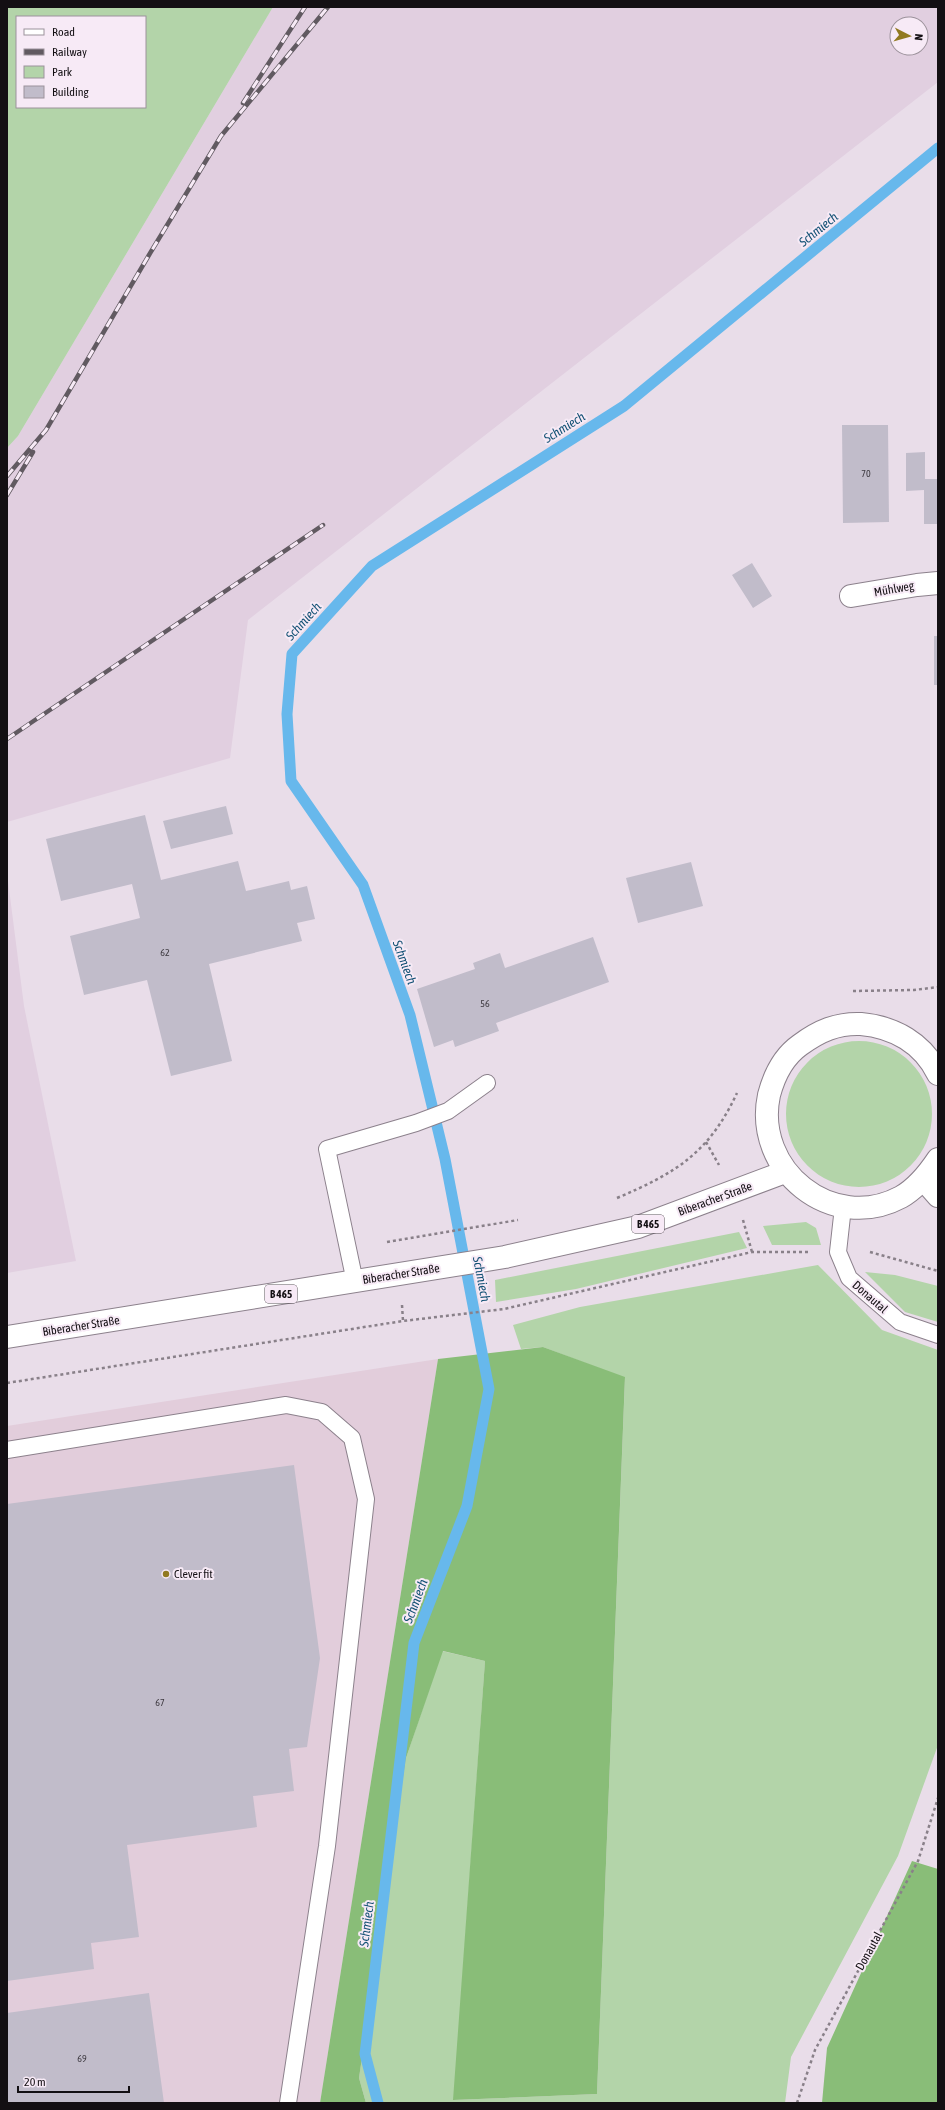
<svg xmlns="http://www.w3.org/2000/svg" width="945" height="2110" viewBox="0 0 945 2110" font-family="'Asap Condensed',sans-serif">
	<rect width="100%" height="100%" fill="#e9dde9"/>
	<!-- commercial -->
	<path fill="#e2cddb" d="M438 1359 320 2103H7V1426Z"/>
	<!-- built -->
	<path fill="#e1cfe0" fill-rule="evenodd" d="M273 7H938V82L248 620 230 758 7 822V448L18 436ZM897 24H921V48H897Z
		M7 873 24 1006 76 1261 7 1273Z"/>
	<!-- green -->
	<path fill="#b3d4a9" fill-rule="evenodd" d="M7 7H273L18 436 7 448ZM17 17H145V107H17Z
		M786 1114a73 73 0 1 1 146 0a73 73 0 1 1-146 0Z
		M806 1222 816 1228 821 1245H772L763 1226Z
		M739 1232 747 1248 576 1289 496 1302 495 1280Z
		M818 1265 882 1330 938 1350V1745L898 1856 791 2057 785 2103H366L359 2078 406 1758 442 1651 485 1661 454 2100 597 2094 625 1378 543 1347 521 1349 513 1325 580 1307Z
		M865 1272 895 1275 938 1286V1322L905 1312Z"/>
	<!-- forest -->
	<path fill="#89bd78" d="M543 1347 625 1377 597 2094 453 2100 485 1661 443 1651 406 1758 359 2078 366 2103H320L438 1359Z
		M912 1861 938 1869V2103H822L827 2048Z"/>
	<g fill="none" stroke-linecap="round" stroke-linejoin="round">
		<!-- stream -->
		<path stroke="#67b8ec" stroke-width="11" d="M378 2103 365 2054 414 1643 467 1506 489 1389 445 1159 410 1015 363 885 291 781 287 714 292 654 372 566 624 406 938 148"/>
	</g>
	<!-- building -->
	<path fill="#c1bcca" d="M842 425H888L889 522 843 523Z
		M925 452V479H938V524H924V490L906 491V453Z
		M752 563 772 596 753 608 732 575Z
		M934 636H938V685H934Z
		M226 806 233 834 171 849 163 821Z
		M145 815 161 880 238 861 246 891 289 881 291 890 307 886 315 919 297 923 302 941 209 964 232 1061 171 1076 147 980 84 995 70 936 140 918 132 884 61 901 46 839Z
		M691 862 703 906 638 923 626 878Z
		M593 937 609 982 496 1023 499 1031 455 1047 453 1040 434 1047 417 989 475 969 473 963 500 953 505 968Z
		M294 1465 320 1658 307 1747 289 1749 294 1791 253 1796 257 1827 127 1845 139 1937 91 1943 94 1969 7 1981V1504Z
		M149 1993 164 2103H7V2013Z"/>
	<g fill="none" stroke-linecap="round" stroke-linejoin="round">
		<!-- service casing -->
		<g stroke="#8c818c" stroke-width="18">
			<path id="service" d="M843 1207 838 1252 849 1278 900 1322 938 1335
				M355 1282 327 1149 416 1123 448 1111 487 1083
				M7 1450 286 1405 322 1412 352 1438 366 1499 327 1846 288 2103"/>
		</g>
		<!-- minor casing -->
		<g stroke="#8c818c" stroke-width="24">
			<path id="minor" d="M851 596 917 585 938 583"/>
		</g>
		<!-- tertiary casing -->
		<g stroke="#8c818c" stroke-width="24">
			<path id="tertiary" d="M924 1180 938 1196"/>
		</g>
		<!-- primary casing -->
		<g stroke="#8c818c" stroke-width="24">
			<path id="primary" d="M938 1074C923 1043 894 1027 861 1024 837 1023 819 1031 800 1045 783 1057 774 1076 769 1095 753 1170 832 1234 901 1197 917 1188 928 1174 938 1159
				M7 1337 505 1257 638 1227 785 1172"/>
		</g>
		<!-- path -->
		<path stroke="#898089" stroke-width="2.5" stroke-dasharray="3 3" stroke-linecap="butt" d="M853 991 914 990 938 987
			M706 1142 719 1165
			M617 1198C676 1173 709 1153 737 1093
			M743 1220 752 1252
			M387 1242 518 1220
			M870 1252 938 1271
			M402 1305 403 1321
			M7 1383 403 1321 504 1309 752 1252H811
			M797 2103 815 2050 918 1861 938 1798"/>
		<!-- service -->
		<use href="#service" stroke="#fff" stroke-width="16"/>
		<!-- minor -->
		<use href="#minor" stroke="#fff" stroke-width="22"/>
		<!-- tertiary -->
		<use href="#tertiary" stroke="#fff" stroke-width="22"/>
		<!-- primary -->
		<use href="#primary" stroke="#fff" stroke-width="22"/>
		<!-- rail casing -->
		<g stroke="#615a61" stroke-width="4.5">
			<path id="rail" d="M243 103 305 7
				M7 476 46 430 149 255 221 136 328 7
				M7 495 33 452
				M7 739 323 525"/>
		</g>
		<!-- rail -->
		<use href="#rail" stroke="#f7eaf6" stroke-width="3" stroke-dasharray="9" stroke-linecap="butt"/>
	</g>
	<!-- markers -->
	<circle fill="#917920" stroke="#f7eaf6" stroke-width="1.5" cx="166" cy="1574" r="4"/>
	<g text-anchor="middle" stroke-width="4" stroke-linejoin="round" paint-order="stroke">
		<!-- number labels -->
		<g font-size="10" fill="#3e3a41">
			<text x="866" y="477">70</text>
			<text x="165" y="956">62</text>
			<text x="485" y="1007">56</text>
			<text x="160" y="1706">67</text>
			<text x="82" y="2062">69</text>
		</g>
		<!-- shield labels -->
		<g fill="#f7eaf6" stroke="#575157" stroke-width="1">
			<rect x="632" y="1215" width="32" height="18" rx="3"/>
			<rect x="265" y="1285" width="32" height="18" rx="3"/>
		</g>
		<g font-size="11" font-weight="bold" fill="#130f13">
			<text x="648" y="1228">B 465</text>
			<text x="281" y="1298">B 465</text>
		</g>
		<!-- street labels -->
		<g font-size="12" fill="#130f13" stroke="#f7eaf6">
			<text transform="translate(894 589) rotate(-10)" y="4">Mühlweg</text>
			<text transform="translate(715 1199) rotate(-20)" y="4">Biberacher Straße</text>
			<text transform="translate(401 1274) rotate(-9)" y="4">Biberacher Straße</text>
			<text transform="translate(870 1297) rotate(41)" y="4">Donautal</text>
			<text transform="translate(81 1326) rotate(-9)" y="4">Biberacher Straße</text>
			<text transform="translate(869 1951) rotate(-61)" y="4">Donautal</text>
		</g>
		<!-- poi labels -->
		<g font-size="12" fill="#130f13" stroke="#f7eaf6" text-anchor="start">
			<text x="174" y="1578">Clever fit</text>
		</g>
		<!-- water labels -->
		<g font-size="13" font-style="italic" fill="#145275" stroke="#f7eaf6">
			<text transform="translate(818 229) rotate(-39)" y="5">Schmiech</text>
			<text transform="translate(564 427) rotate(-32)" y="5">Schmiech</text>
			<text transform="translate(303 621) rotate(-48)" y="5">Schmiech</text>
			<text transform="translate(405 962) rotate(70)" y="5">Schmiech</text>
			<text transform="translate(482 1279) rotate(79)" y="5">Schmiech</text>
			<text transform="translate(415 1601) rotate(-69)" y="5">Schmiech</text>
			<text transform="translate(366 1924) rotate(-83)" y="5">Schmiech</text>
		</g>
	</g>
	<!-- border -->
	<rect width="945" height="2110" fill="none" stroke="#130f13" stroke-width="16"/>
	<!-- legend -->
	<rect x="16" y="16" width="130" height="92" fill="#f7eaf6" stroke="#9c929b"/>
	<rect x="24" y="29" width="20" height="6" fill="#ffffff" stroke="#9c929b"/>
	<text x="52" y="36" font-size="12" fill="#130f13">Road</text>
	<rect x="24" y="49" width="20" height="6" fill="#615a61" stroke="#9c929b"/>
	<text x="52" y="56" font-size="12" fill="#130f13">Railway</text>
	<rect x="24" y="66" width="20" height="12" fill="#b3d4a9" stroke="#9c929b"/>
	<text x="52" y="76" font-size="12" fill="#130f13">Park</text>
	<rect x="24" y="86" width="20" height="12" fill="#c1bcca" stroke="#9c929b"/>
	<text x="52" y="96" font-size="12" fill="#130f13">Building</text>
	<!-- north arrow -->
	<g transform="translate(909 36) rotate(96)"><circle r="19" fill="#f7eaf6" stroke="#9c929b"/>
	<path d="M0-3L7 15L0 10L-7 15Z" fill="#917920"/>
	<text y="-6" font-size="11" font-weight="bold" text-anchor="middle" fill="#130f13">N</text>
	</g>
	<!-- scale -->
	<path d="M18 2086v6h111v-6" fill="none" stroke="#130f13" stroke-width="2"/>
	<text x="24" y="2086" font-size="12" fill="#130f13" stroke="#f7eaf6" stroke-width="3" paint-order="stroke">20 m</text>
</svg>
